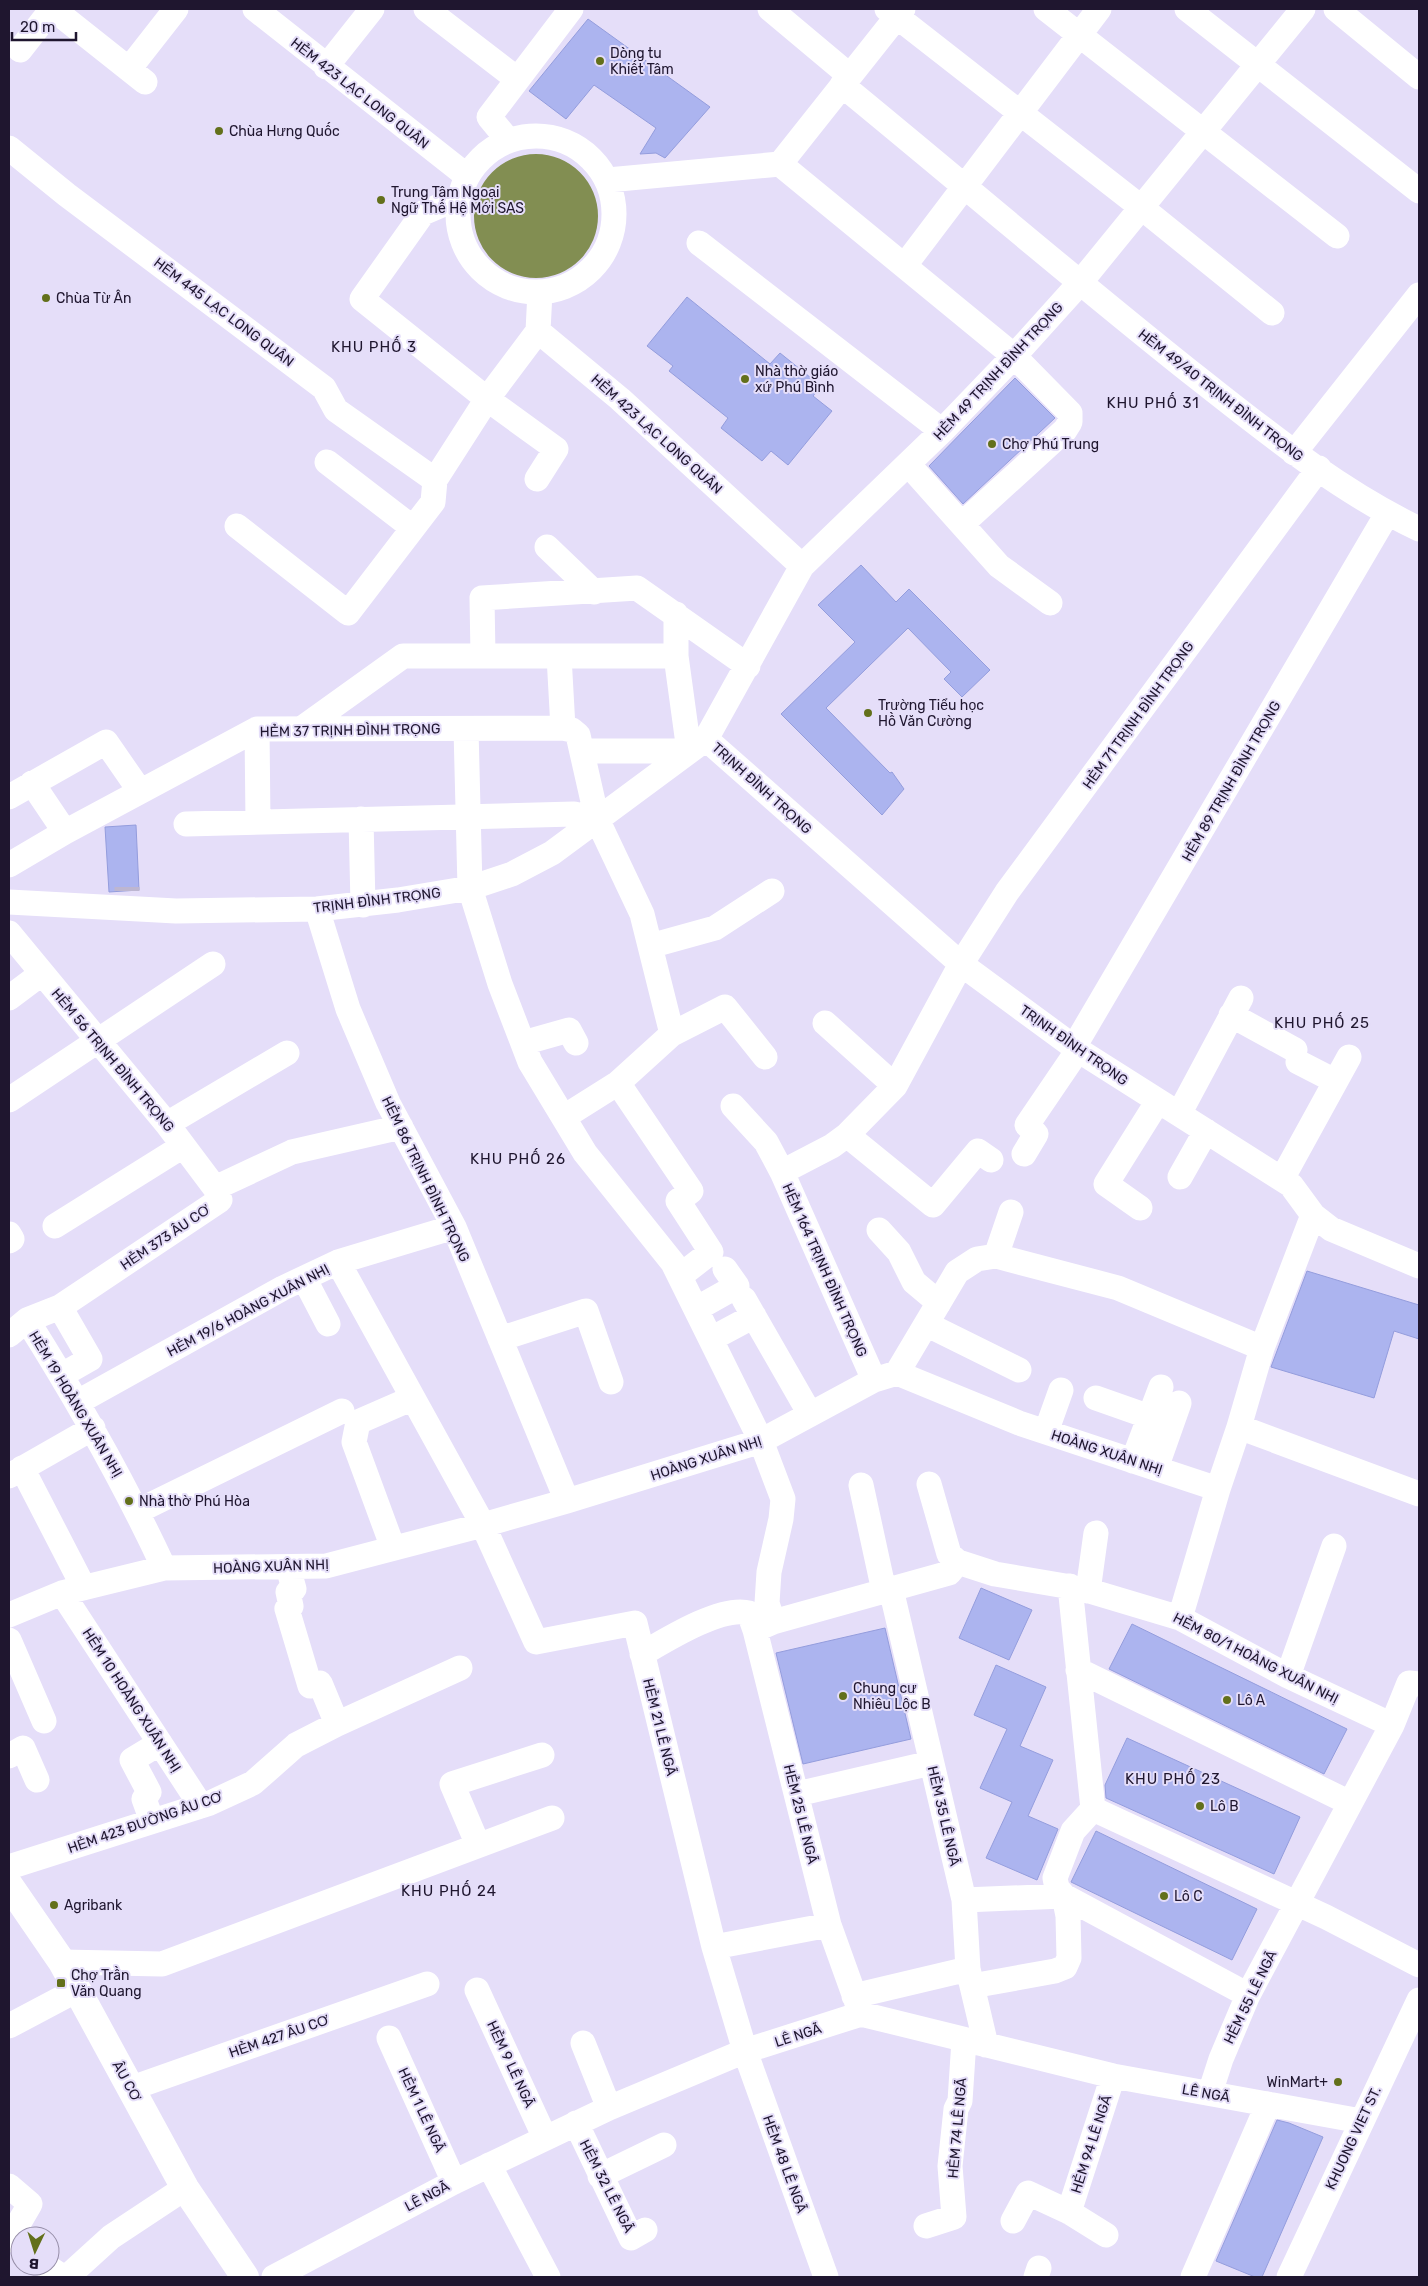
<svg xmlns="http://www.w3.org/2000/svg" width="1428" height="2286" viewBox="0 0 1428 2286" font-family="Rubik,sans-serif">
	<rect width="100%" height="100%" fill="#e5def9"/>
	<!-- water -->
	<path fill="#828e52" d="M474 216a62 62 0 1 1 124 0a62 62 0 1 1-124 0Z"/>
	<!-- building -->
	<path fill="#acb4ef" stroke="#949ddd" d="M588 19 710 107 665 158 656 153 640 154 656 128 594 85 566 119 529 91Z
		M687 297 770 364 780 353 821 386 813 396 832 411 788 465 771 451 762 461 721 428 728 418 669 371 673 366 647 346Z
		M1015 378 1055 418 963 504 929 466Z
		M861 565 896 602 909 589 990 670 962 697 944 679 951 672 908 628 826 708 890 773 892 772 904 789 882 815 781 714 855 642 818 605Z
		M136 825 139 890 109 892 105 827Z
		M1307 1271 1419 1305V1339L1394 1331 1374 1398 1271 1367Z
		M981 1588 1032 1610 1009 1660 959 1638Z
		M1132 1624 1347 1729 1324 1774 1109 1669Z
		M885 1628 911 1739 803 1764 776 1653Z
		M996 1665 1046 1687 1020 1746 1053 1760 1028 1816 1058 1829 1037 1880 986 1858 1012 1802 980 1788 1007 1729 974 1715Z
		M1127 1738 1300 1817 1274 1874 1106 1798 1105 1785Z
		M1096 1831 1257 1909 1232 1960 1071 1882Z
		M1277 2120 1289 2123 1323 2137 1262 2277H1255L1216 2261Z"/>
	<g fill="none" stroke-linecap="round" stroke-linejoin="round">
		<!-- minor-tunnel -->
		<path stroke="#bdb6d1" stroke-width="25" stroke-dasharray="25 12" stroke-linecap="butt" d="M127 887V891"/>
		<!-- minor -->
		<path stroke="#fff" stroke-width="25" d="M53 9 145 82
			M255 9 467 176
			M426 9 517 79
			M770 9 850 76
			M887 9 1142 208 1272 313
			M1046 9 1337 236
			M1187 9 1419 191
			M1336 9 1419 77
			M20 50 52 9
			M326 67 372 9
			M129 69 176 9
			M842 85C958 180 1072 278 1189 371 1262 428 1335 489 1419 529
			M458 214a78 78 0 1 1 156 0a78 78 0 1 1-156 0Z
			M508 140 489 117 571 9
			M9 148 67 195 324 388 336 410 435 480
			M780 164 1014 356 1070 413V422L1065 430 962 524
			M780 164 903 9
			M608 180 780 164
			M458 198 423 213 362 299 487 399 556 449 537 479
			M699 243 942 431
			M905 265 1099 9
			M540 292 538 331 620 399 802 566
			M1294 453 1419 295
			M327 462 413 528
			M908 464 999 566 1050 603
			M237 526 348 613 433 502 435 480 487 399 538 331
			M547 547 594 592
			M676 614V656L689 751
			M483 656 482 598 637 588 748 666
			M559 656 563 728
			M304 727 403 656H676
			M257 729 258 822
			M466 729 470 888 500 984 530 1062 585 1153 673 1263 761 1441 783 1499 781 1519 769 1572 767 1603 773 1622
			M706 739 802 566 942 431 1014 356 1079 284 1303 9
			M582 751H689
			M32 783 65 832
			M9 797 106 742 140 791
			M361 819 363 905
			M186 824 574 814 597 819
			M9 865 65 832 257 729 563 728 572 730 578 735 597 819 642 914 672 1034
			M9 902 176 911 317 909 398 900 470 888 512 874 552 853 706 739 961 964 1078 1050 1291 1185 1313 1215 1331 1229 1419 1266
			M317 909 348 1009 388 1103 454 1227 567 1501
			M9 933 167 1124 215 1188
			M650 946 715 928 772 891
			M9 998 41 974
			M1231 1015 1295 1050
			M825 1023 895 1086
			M523 1043 569 1030 576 1043
			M1074 1047 1387 514
			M1298 1062 1335 1081
			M618 1083 691 1191 678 1201 711 1252 680 1276
			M9 1100 213 964
			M733 1106 766 1142 782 1172
			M1179 1114 1241 998
			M564 1117 618 1083 672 1034 725 1007 765 1057
			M167 1124 287 1053
			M847 1135 933 1205 978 1151 991 1160
			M1024 1154 1036 1134 1027 1125 1078 1050
			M1180 1177 1206 1131
			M1282 1179 1349 1057
			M1140 1208 1106 1184 1158 1101
			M55 1226 183 1146
			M879 1230 899 1252 914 1282 939 1303
			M9 1234 12 1239 9 1241
			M996 1256 1011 1212
			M338 1262 483 1525 536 1642 635 1623 714 1947 745 2051 826 2277
			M304 1278 328 1324
			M744 1299 810 1414
			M60 1307 90 1359 62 1375
			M696 1309 737 1286 725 1269
			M27 1320C78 1401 124 1482 164 1568
			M926 1324 1019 1370
			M9 1335 27 1320 60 1307 220 1200 215 1188 292 1152 401 1127
			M500 1339 586 1311 611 1382
			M711 1339 754 1316
			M897 1373 957 1272 977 1259 996 1256 1118 1288 1262 1348
			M874 1380 782 1172 832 1146 847 1135 895 1086 961 964 1007 892 1319 468
			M1096 1398 1150 1417
			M78 1402 283 1288 338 1262 454 1227
			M1239 1427 1262 1348 1313 1215
			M1046 1432 1061 1390
			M1133 1461 1161 1387
			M22 1468 84 1588
			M1156 1468 1179 1403
			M9 1476 93 1428
			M929 1484 949 1554 958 1562 995 1574 1083 1589 1180 1618 1288 1676 1392 1725
			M861 1485 884 1591
			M138 1511 342 1411
			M393 1548 354 1442 358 1422 413 1398
			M288 1567 294 1589 288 1592 291 1606 287 1609 310 1686 320 1683 337 1724
			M1070 1586 1093 1809 1326 1917 1419 1965
			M891 1589 964 1900 968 1969 986 2045
			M1088 1591 1096 1533
			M62 1593 201 1806
			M9 1615 62 1593 164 1568 326 1566 483 1525 567 1501 761 1441 874 1380 897 1373 1019 1423 1218 1489 1239 1427 1419 1494
			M1180 1618 1218 1489
			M9 1640 44 1721
			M642 1654C666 1640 722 1605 749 1613L755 1630
			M1078 1670 1350 1803
			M1288 1676 1334 1546
			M9 1756 23 1748 37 1780
			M797 1794 931 1763
			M152 1821 144 1799 149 1792 132 1760 160 1743
			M478 1845 452 1784 542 1755
			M9 1867 210 1803 253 1783 296 1745 337 1724 460 1668
			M964 1900 1064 1896 1248 1995
			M714 1947 829 1925
			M62 1962 162 1964 552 1818
			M972 1986 1055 1971 1065 1967 1069 1958 1068 1916 1064 1896 1057 1888 1055 1878 1073 1831 1093 1809
			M477 1990 545 2138
			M854 1996 968 1969
			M861 2014 829 1925 755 1630 773 1622 949 1573 958 1562
			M9 2026 77 1990
			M389 2038 454 2182
			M583 2043 609 2108
			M132 2088 427 1984
			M1210 2093 1221 2059 1248 1995 1392 1725 1409 1683 1419 1684
			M576 2123 631 2238 645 2230
			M489 2165 548 2277
			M600 2176 664 2145
			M9 2186 30 2204 9 2240
			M1069 2212 1113 2076
			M1013 2221 1028 2193 1069 2212 1106 2235
			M926 2226 954 2217 950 2166 956 2109 960 2101 964 2040
			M46 2266 63 2277
			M67 2277 111 2237 185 2188
			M274 2277 454 2182 609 2108 745 2051 861 2014 1113 2076 1361 2121
			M1036 2277 1039 2268
			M1193 2277 1268 2104
			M1289 2277 1419 2000"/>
		<!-- major -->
		<path stroke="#fff" stroke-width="28" d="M9 1885 62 1962 185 2188 245 2277"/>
	</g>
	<!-- markers -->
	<g fill="#63701b" stroke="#e5def9" stroke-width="2">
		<circle cx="600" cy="61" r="5"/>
		<circle cx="219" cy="131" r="5"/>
		<circle cx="381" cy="200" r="5"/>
		<circle cx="46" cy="298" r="5"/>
		<circle cx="745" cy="379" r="5"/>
		<circle cx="992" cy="444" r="5"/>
		<circle cx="868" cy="713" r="5"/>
		<circle cx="129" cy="1501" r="5"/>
		<circle cx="843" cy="1696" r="5"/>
		<circle cx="1227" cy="1700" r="5"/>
		<circle cx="1200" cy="1806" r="5"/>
		<circle cx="1164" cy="1896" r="5"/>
		<circle cx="54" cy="1905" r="5"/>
		<rect x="56" y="1978" width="10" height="10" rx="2.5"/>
		<circle cx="1338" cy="2082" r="5"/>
	</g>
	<g text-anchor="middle" stroke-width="4" stroke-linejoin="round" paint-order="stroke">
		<!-- poi labels -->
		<g font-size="14" fill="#1f162f" stroke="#e5def9" text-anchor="start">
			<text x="610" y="58">Dòng tu<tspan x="610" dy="16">Khiết Tâm</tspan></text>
			<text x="229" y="136">Chùa Hưng Quốc</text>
			<text x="391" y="197">Trung Tâm Ngoại<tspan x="391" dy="16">Ngữ Thế Hệ Mới SAS</tspan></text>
			<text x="56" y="303">Chùa Từ Ân</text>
			<text x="755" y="376">Nhà thờ giáo<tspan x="755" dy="16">xứ Phú Bình</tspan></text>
			<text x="1002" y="449">Chợ Phú Trung</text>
			<text x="878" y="710">Trường Tiểu học<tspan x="878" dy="16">Hồ Văn Cường</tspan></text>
			<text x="139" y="1506">Nhà thờ Phú Hòa</text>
			<text x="853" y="1693">Chung cư<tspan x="853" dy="16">Nhiêu Lộc B</tspan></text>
			<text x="1237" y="1705">Lô A</text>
			<text x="1210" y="1811">Lô B</text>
			<text x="1174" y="1901">Lô C</text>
			<text x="64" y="1910">Agribank</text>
			<text x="71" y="1980">Chợ Trần<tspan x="71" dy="16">Văn Quang</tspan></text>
			<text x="1328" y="2087" text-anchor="end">WinMart+</text>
		</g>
		<!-- street labels -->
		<g font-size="14" fill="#1f162f" stroke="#e5def9">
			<text transform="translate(360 93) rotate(38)" y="5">HẺM 423 LẠC LONG QUÂN</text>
			<text transform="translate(224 312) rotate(37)" y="5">HẺM 445 LẠC LONG QUÂN</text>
			<text transform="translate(998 371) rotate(-47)" y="5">HẺM 49 TRỊNH ĐÌNH TRỌNG</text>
			<text transform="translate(1221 395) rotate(38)" y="5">HẺM 49/40 TRỊNH ĐÌNH TRỌNG</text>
			<text transform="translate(657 434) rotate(42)" y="5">HẺM 423 LẠC LONG QUÂN</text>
			<text transform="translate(1138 715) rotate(-54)" y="5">HẺM 71 TRỊNH ĐÌNH TRỌNG</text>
			<text transform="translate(350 730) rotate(-1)" y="5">HẺM 37 TRỊNH ĐÌNH TRỌNG</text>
			<text transform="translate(1231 781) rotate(-60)" y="5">HẺM 89 TRỊNH ĐÌNH TRỌNG</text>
			<text transform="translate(762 788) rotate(42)" y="5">TRỊNH ĐÌNH TRỌNG</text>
			<text transform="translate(377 900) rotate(-7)" y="5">TRỊNH ĐÌNH TRỌNG</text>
			<text transform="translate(1074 1045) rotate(35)" y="5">TRỊNH ĐÌNH TRỌNG</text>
			<text transform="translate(113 1060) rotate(50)" y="5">HẺM 56 TRỊNH ĐÌNH TRỌNG</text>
			<text transform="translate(426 1179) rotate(64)" y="5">HẺM 86 TRỊNH ĐÌNH TRỌNG</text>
			<text transform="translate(165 1237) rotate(-34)" y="5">HẺM 373 ÂU CƠ</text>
			<text transform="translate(825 1270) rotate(66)" y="5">HẺM 164 TRỊNH ĐÌNH TRỌNG</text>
			<text transform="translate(248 1310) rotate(-28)" y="5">HẺM 19/6 HOÀNG XUÂN NHỊ</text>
			<text transform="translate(76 1404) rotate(59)" y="5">HẺM 19 HOÀNG XUÂN NHỊ</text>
			<text transform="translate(1107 1452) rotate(18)" y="5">HOÀNG XUÂN NHỊ</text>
			<text transform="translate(706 1458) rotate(-18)" y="5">HOÀNG XUÂN NHỊ</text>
			<text transform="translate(271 1566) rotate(-2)" y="5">HOÀNG XUÂN NHỊ</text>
			<text transform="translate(1256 1658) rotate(27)" y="5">HẺM 80/1 HOÀNG XUÂN NHỊ</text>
			<text transform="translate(132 1700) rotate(57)" y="5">HẺM 10 HOÀNG XUÂN NHỊ</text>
			<text transform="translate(660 1727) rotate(76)" y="5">HẺM 21 LÊ NGÃ</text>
			<text transform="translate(801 1814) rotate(76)" y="5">HẺM 25 LÊ NGÃ</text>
			<text transform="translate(944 1816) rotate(77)" y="5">HẺM 35 LÊ NGÃ</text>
			<text transform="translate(145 1822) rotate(-19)" y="5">HẺM 423 ĐƯỜNG ÂU CƠ</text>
			<text transform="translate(1250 1997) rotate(-64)" y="5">HẺM 55 LÊ NGÃ</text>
			<text transform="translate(798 2035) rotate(-18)" y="5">LÊ NGÃ</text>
			<text transform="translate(279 2036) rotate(-19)" y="5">HẺM 427 ÂU CƠ</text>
			<text transform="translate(511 2064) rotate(65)" y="5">HẺM 9 LÊ NGÃ</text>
			<text transform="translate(127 2081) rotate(61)" y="5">ÂU CƠ</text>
			<text transform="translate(1206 2093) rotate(10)" y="5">LÊ NGÃ</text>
			<text transform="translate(422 2110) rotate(65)" y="5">HẺM 1 LÊ NGÃ</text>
			<text transform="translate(957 2128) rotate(-85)" y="5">HẺM 74 LÊ NGÃ</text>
			<text transform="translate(1353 2138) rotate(-65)" y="5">KHUONG VIET ST.</text>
			<text transform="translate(1091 2144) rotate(-72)" y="5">HẺM 94 LÊ NGÃ</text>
			<text transform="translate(785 2164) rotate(70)" y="5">HẺM 48 LÊ NGÃ</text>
			<text transform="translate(607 2186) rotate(63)" y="5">HẺM 32 LÊ NGÃ</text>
			<text transform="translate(427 2196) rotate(-28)" y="5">LÊ NGÃ</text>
		</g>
		<!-- neighbourhood labels -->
		<g font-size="15" letter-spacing="1" fill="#1f162f" stroke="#e5def9">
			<text x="374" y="352">KHU PHỐ 3</text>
			<text x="1153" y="408">KHU PHỐ 31</text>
			<text x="1322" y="1028">KHU PHỐ 25</text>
			<text x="518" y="1164">KHU PHỐ 26</text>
			<text x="1173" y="1784">KHU PHỐ 23</text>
			<text x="449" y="1896">KHU PHỐ 24</text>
		</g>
	</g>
	<!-- border -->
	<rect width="1428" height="2286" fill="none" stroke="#1f162f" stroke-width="20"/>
	<!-- north arrow -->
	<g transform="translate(35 2251) rotate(184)"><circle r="24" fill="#e5def9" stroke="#968ea8"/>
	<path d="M0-4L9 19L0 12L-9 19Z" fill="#63701b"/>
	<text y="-8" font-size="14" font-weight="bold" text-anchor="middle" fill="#1f162f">B</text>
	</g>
	<!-- scale -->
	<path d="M12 32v8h64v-8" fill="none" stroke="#1f162f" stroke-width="2.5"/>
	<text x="20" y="32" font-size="15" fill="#1f162f" stroke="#e5def9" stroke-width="4" paint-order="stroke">20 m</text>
</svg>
